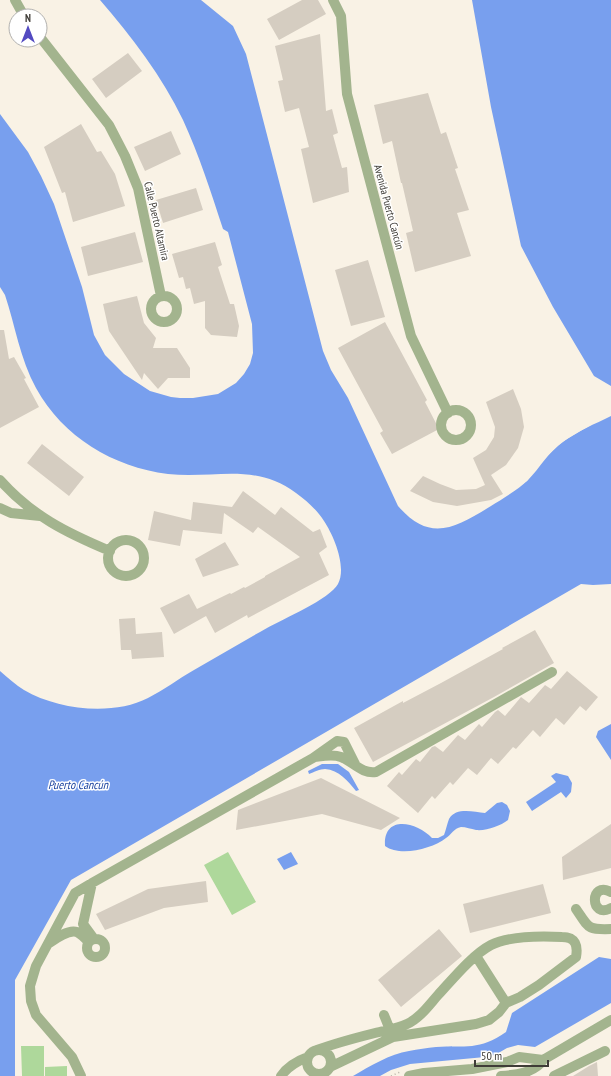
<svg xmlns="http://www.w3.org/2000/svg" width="611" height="1076" viewBox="0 0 611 1076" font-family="'PT Sans Narrow',sans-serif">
	<rect width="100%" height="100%" fill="#f9f2e5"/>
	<!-- green -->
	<path fill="#aed89b" d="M228 852 256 902 232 915 204 865Z
		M21 1046H44V1076H22Z
		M67 1066V1076H45V1067Z"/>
	<!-- water -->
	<path fill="#789fee" d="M100 0H201L233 26 246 54 323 351 331 370 348 398 398 506C430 543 455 528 491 506 502 499 519 489 528 480 540 468 548 452 563 442 577 431 595 424 611 416V584L593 585 581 584 71 880 15 980V1076H0V671C8 678 16 685 24 690 58 710 113 716 148 698 164 690 178 679 194 670 218 656 242 642 267 628 283 619 330 599 338 584 347 567 334 536 324 521 317 510 307 501 296 493 254 462 215 479 168 474 113 467 63 437 36 388 20 359 15 325 5 295L0 287V114L28 152 41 176 54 204 82 287 94 335 105 355 124 374 150 391 171 397 180 398H193L218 394 236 383 244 374 250 364 253 353 252 324 228 232 223 229C211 192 199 155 183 120 162 76 132 37 100 0Z
		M472 0H611V386L594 376 553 307 521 246 491 107Z
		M611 724V760L596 737 598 731Z
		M322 764H338L349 772 359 790 356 791C348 781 339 770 325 769 320 769 314 772 309 774L308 771Z
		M556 773 568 776 572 783 571 792 566 798 561 792 532 811 526 802 556 782 551 776Z
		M502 802 507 805 510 811 508 820C500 826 487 831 476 830 471 829 466 827 461 827 454 828 451 835 446 838 432 849 400 857 385 846 383 814 417 822 432 838H438L444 835C446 830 447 824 449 819 456 807 473 812 485 813L497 803Z
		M291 852 298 864 284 870 277 859Z
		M599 957 611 959V1003L535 1047 518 1045 507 1048 495 1055 485 1057 410 1064 391 1070 380 1076H353C370 1066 390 1054 409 1051 418 1049 427 1048 436 1047 466 1045 479 1051 506 1032L512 1013Z"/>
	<!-- pier -->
	<path fill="#f9f2e5" d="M599 420 562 442 542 461 527 481 518 487 520 484 526 479 541 460 561 441 582 428Z"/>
	<!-- building -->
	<path fill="#d5cdc1" d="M302 0H318L326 14 279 40 267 19Z
		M320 34 326 111 332 109 338 133 333 135 342 168 347 167 349 192 313 203 301 149 309 147 299 108 285 112 278 81 283 80 275 46Z
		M128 53 142 71 106 98 92 79Z
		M428 93 441 134 446 132 458 168 455 169 469 210 457 213 471 256 415 272 406 233 413 231 402 183H401L392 141 383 144 374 105Z
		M81 124 97 152 101 151 115 174 125 206 73 222 65 192 62 193 44 147Z
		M171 131 181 154 145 171 134 147Z
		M196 188 203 210 163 223 156 200Z
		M135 232 143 262 88 276 81 247Z
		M215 242 222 265 218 267 230 304H234L239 326 237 337 211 335 205 328V301L194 304 190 288 186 289 183 277 179 278 172 254Z
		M368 260 385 317 351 326 335 270Z
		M137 296 144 323 156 338 153 348H177L190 368V378H168L158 389 144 373 142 380 109 331 103 304Z
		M385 322 427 400 425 402 439 429 392 454 380 433 383 431 338 348Z
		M0 330H4L9 359 14 357 26 378 24 379 39 407 0 428Z
		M513 389 521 409 524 427 518 448 506 465 491 475 503 494 491 500 457 506 433 502 410 491 423 476 440 484 456 490 476 489 485 485 473 458 486 450 494 437 495 427 486 402Z
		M42 444 84 477 69 496 27 463Z
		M243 491 275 515 281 507 313 532 320 529 327 547 319 553 329 575 248 618 247 615 215 633 206 616 174 634 160 608 189 594 197 609 230 593 231 594 244 587 245 588 265 577V576L300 557 258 527 253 533 224 513 222 534 183 530 180 546 148 540 154 511 191 520 193 502 232 507Z
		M225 542 239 565 203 577 195 559Z
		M135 618 136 634 162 632 164 657 132 659 131 650H121L119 619Z
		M535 630 554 663 494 697 373 762 354 728 403 701V703L441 683 503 649 502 648Z
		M567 671 598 697 586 711 580 706 564 725 556 718 540 737 533 730 516 749 513 747 498 764 491 758 477 775 468 768 453 785 450 782 435 799 432 796 418 813 387 786 399 772 402 775 416 759 420 762 432 747 435 746 443 752 458 735 465 740 479 724 482 727 495 712 498 710 505 716 521 697 529 703 545 685 551 689Z
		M321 778 400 818 381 830 322 814 236 830 238 810Z
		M611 824V868L563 880 562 857Z
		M206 881 208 902 164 908 105 930 96 914 148 889Z
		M543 884 551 913 470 933 463 904Z
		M439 929 462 956 401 1007 378 980Z
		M597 1062 598 1076H573L589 1066Z"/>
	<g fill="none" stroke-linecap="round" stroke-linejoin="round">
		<!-- path -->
		<path stroke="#b6b0a6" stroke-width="1.5" stroke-dasharray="1 3" stroke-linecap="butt" d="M391 1076 400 1072"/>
		<!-- minor -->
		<path stroke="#a3b48e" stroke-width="10" d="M15 0 24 16
			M333 0 341 16 347 94 411 336 448 413
			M40 37 109 125 125 156 138 188 161 296
			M151 309a13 13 0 1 1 26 0a13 13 0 1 1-26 0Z
			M441 425a15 15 0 1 1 30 0a15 15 0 1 1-30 0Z
			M0 480C32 516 67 533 110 551
			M0 508 11 513 40 516
			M108 558a18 18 0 1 1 36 0a18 18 0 1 1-36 0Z
			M315 757C323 756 333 754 341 757 354 762 361 774 376 772L552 672
			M92 883 83 924 94 939
			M611 892C589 880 590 920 611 908
			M576 909C589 928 587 930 611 929
			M87 948a9 9 0 1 1 18 0a9 9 0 1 1-18 0Z
			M48 944C55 939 68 929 77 932 82 934 85 939 89 942
			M476 956 506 1003
			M384 1015 392 1035
			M307 1062a12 12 0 1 1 24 0a12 12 0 1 1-24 0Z
			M317 1050C336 1043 355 1038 375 1033 386 1030 397 1029 407 1024 420 1018 429 1005 438 995 452 980 472 955 491 945 509 936 542 936 562 937 576 937 578 946 576 957L539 985 520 997 506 1003 499 1012 489 1020 476 1024 393 1037 330 1067
			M81 1076 72 1057 36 1015 31 1001 30 986 36 966 75 893 92 883 313 758 337 741 344 742 355 764
			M281 1076C288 1066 297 1061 308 1057
			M409 1076 424 1073 472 1069 507 1062 519 1057 543 1060
			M501 1076C515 1075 535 1073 543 1060L611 1020
			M554 1076 605 1051"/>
	</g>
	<g text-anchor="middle" stroke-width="3" stroke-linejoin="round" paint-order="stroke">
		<!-- street labels -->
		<g font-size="11" fill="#3f3c37" stroke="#fff">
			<text transform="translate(389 207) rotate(75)" y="4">Avenida Puerto Cancún</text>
			<text transform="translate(157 221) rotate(77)" y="4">Calle Puerto Altamira</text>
		</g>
		<!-- water labels -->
		<g font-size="12" font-style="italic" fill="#2047a1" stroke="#fff">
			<text x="78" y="789">Puerto Cancún</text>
		</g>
	</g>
	<!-- north arrow -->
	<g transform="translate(28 28)"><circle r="19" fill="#ffffff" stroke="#b2b1af"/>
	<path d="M0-3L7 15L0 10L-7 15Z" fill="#534ac1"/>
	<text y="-6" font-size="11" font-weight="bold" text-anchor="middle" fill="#3f3c37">N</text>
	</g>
	<!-- scale -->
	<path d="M475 1060v6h73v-6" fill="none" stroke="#3f3c37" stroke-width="2"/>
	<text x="481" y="1060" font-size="12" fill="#3f3c37" stroke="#ffffff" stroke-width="3" paint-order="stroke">50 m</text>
</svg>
